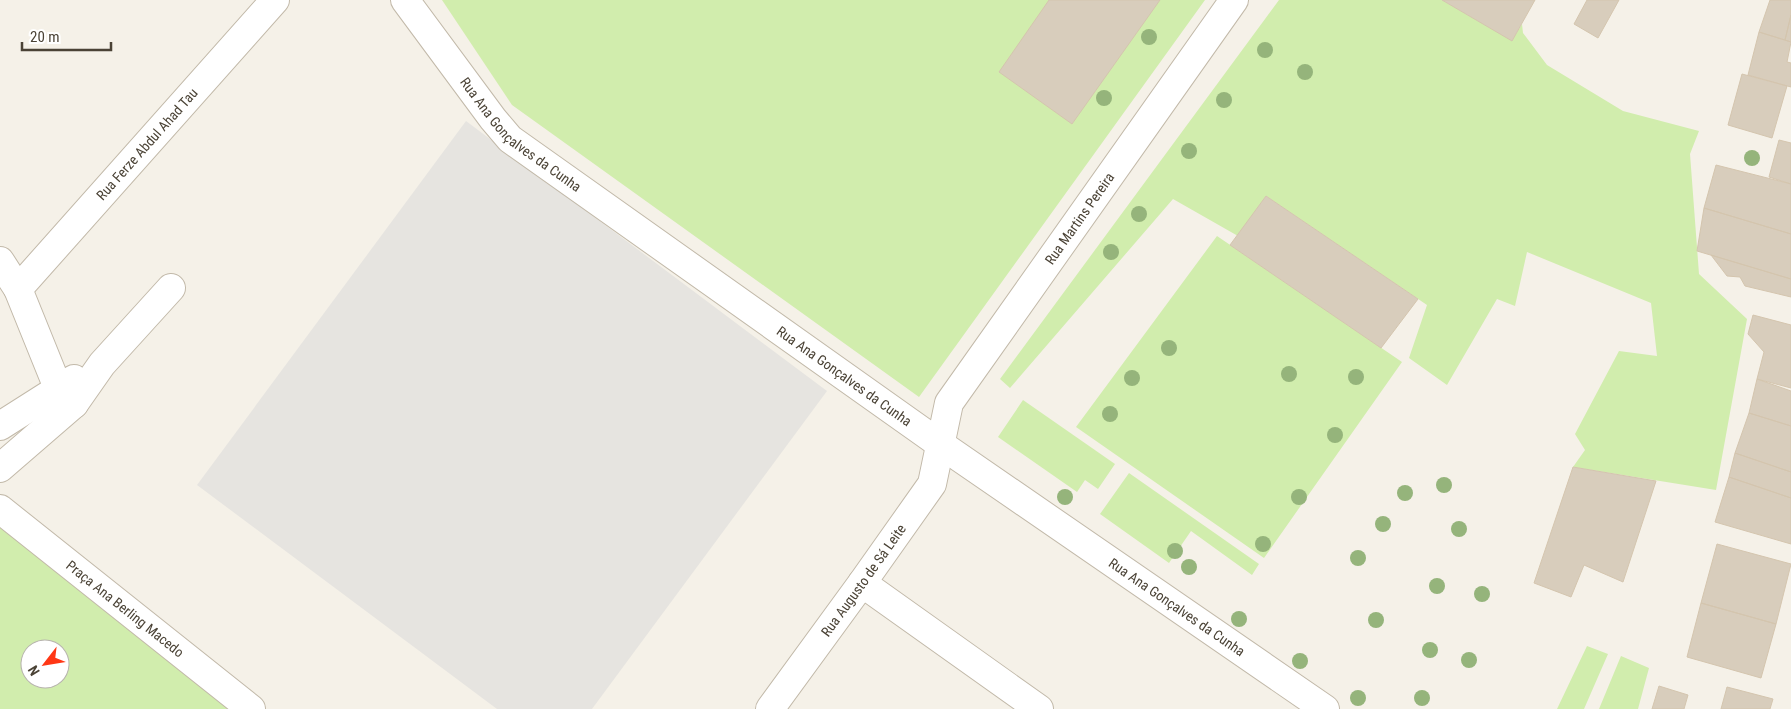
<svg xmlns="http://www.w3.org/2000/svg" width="1791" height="709" viewBox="0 0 1791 709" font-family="'Roboto Condensed',sans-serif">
	<rect width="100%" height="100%" fill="#f5f1e8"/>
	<!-- green -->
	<path fill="#d1edad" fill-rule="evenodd" d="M442 0H1205L919 397 512 105Z
		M1279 0H1442L1512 40 1522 24 1523 33 1547 65 1623 111 1699 131 1690 154 1699 274 1747 319 1716 490 1573 467 1585 450 1575 434 1619 351 1657 356 1651 303 1527 252 1515 306 1497 299 1447 385 1409 358 1427 305 1266 196 1238 236 1173 199 1010 388 1000 379Z
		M1217 236 1402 362 1264 558 1076 427Z
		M1023 400 1115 464 1098 489 1085 480 1077 492 998 437Z
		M1129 473 1259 564 1252 575 1191 531 1169 563 1100 514Z
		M0 520 234 709H0ZM30 649H60V679H30Z
		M1587 646 1608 654 1584 709H1557Z
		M1621 656 1649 668 1638 709H1599Z"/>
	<!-- parking -->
	<path fill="#e6e4e0" d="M466 121 827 391 592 709H497L197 485Z"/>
	<!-- building -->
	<path fill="#d8cdbc" stroke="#d4c5ae" d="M1049 0H1160L1072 124 999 72Z
		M1442 0H1535L1512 41Z
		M1587 0H1619L1598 38 1574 24Z
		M1770 0H1791V15L1785 40 1759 32Z
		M1791 15V42L1785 40Z
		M1759 32 1791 42 1787 62 1791 63V87L1748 75Z
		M1742 74 1787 86 1772 138 1728 125Z
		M1779 140 1791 143V184L1769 177Z
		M1716 165 1791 184V234L1704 208Z
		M1266 196 1418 299 1381 348 1230 245Z
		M1704 208 1791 234V279L1697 251Z
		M1711 255 1791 279V297L1745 286 1740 277 1727 276Z
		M1753 315 1791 325V388L1757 379 1764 352 1748 334Z
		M1757 379 1791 391V426L1749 413Z
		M1749 413 1791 426V472L1735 453Z
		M1735 453 1791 472V498L1729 477Z
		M1573 467 1656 481 1623 582 1584 565 1571 597 1534 583Z
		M1729 477 1791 498V544L1715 522Z
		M1717 544 1791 564 1776 624 1701 603Z
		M1701 603 1776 624 1761 678 1687 657Z
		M1659 686 1688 695 1684 709H1652Z
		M1727 687 1773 699 1770 709H1721Z"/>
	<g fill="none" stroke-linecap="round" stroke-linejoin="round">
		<!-- minor casing -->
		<g stroke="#c2b9a9" stroke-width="30">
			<g id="minor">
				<path id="s1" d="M405 0 493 119 510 139 940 444 1325 709"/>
				<path d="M0 261 18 289 58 388 74 404"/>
				<path id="s2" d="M18 289 275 0"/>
				<path d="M0 426 74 379"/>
				<path d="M0 468 74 404 102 364 171 288"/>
				<path id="s3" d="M0 509 251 709"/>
				<path d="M862 583 1039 709"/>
				<path id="s4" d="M770 709 862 583 932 484 949 403 1234 0"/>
			</g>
		</g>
		<!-- minor -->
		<use href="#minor" stroke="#fff" stroke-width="28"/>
	</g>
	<!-- trees -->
	<g fill="#95b47b">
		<circle cx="1149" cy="37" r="8"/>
		<circle cx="1265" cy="50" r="8"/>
		<circle cx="1305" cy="72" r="8"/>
		<circle cx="1104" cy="98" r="8"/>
		<circle cx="1224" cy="100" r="8"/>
		<circle cx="1189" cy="151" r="8"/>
		<circle cx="1752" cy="158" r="8"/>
		<circle cx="1139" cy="214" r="8"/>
		<circle cx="1111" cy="252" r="8"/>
		<circle cx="1169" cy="348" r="8"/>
		<circle cx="1289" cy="374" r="8"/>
		<circle cx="1356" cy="377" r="8"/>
		<circle cx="1132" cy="378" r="8"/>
		<circle cx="1110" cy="414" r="8"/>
		<circle cx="1335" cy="435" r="8"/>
		<circle cx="1444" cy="485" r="8"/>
		<circle cx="1405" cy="493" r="8"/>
		<circle cx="1065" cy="497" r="8"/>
		<circle cx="1299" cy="497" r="8"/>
		<circle cx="1383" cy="524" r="8"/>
		<circle cx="1459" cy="529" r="8"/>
		<circle cx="1263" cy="544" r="8"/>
		<circle cx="1175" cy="551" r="8"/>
		<circle cx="1358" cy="558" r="8"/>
		<circle cx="1189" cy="567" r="8"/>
		<circle cx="1437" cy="586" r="8"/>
		<circle cx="1482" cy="594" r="8"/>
		<circle cx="1239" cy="619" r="8"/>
		<circle cx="1376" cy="620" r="8"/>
		<circle cx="1430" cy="650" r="8"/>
		<circle cx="1469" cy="660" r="8"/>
		<circle cx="1300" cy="661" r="8"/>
		<circle cx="1358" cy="698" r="8"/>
		<circle cx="1422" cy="698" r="8"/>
	</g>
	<g text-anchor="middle" stroke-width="5" stroke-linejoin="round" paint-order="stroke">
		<!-- street labels -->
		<g font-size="14" fill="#4a4235" stroke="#fff">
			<text dy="5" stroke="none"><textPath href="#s1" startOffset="179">Rua Ana Gonçalves da Cunha</textPath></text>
			<text dy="5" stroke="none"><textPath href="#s2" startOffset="194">Rua Ferze Abdul Ahad Tau</textPath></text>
			<text dy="5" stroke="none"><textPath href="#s4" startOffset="586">Rua Martins Pereira</textPath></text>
			<text dy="5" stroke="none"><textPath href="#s1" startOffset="584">Rua Ana Gonçalves da Cunha</textPath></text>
			<text dy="5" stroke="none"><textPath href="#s4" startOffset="159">Rua Augusto de Sá Leite</textPath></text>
			<text dy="5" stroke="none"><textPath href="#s1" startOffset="989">Rua Ana Gonçalves da Cunha</textPath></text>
			<text dy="5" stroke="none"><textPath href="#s3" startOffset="160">Praça Ana Berling Macedo</textPath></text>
		</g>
	</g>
	<!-- north arrow -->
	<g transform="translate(45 664) rotate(239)"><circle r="24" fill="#ffffff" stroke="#b7b3ae"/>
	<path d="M0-4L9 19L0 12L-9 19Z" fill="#ff3715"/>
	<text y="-8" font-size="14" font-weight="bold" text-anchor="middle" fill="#4a4235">N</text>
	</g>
	<!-- scale -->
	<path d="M22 42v8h89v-8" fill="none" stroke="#4a4235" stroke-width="2.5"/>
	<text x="30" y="42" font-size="15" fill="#4a4235" stroke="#ffffff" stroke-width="4" paint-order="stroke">20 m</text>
</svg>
